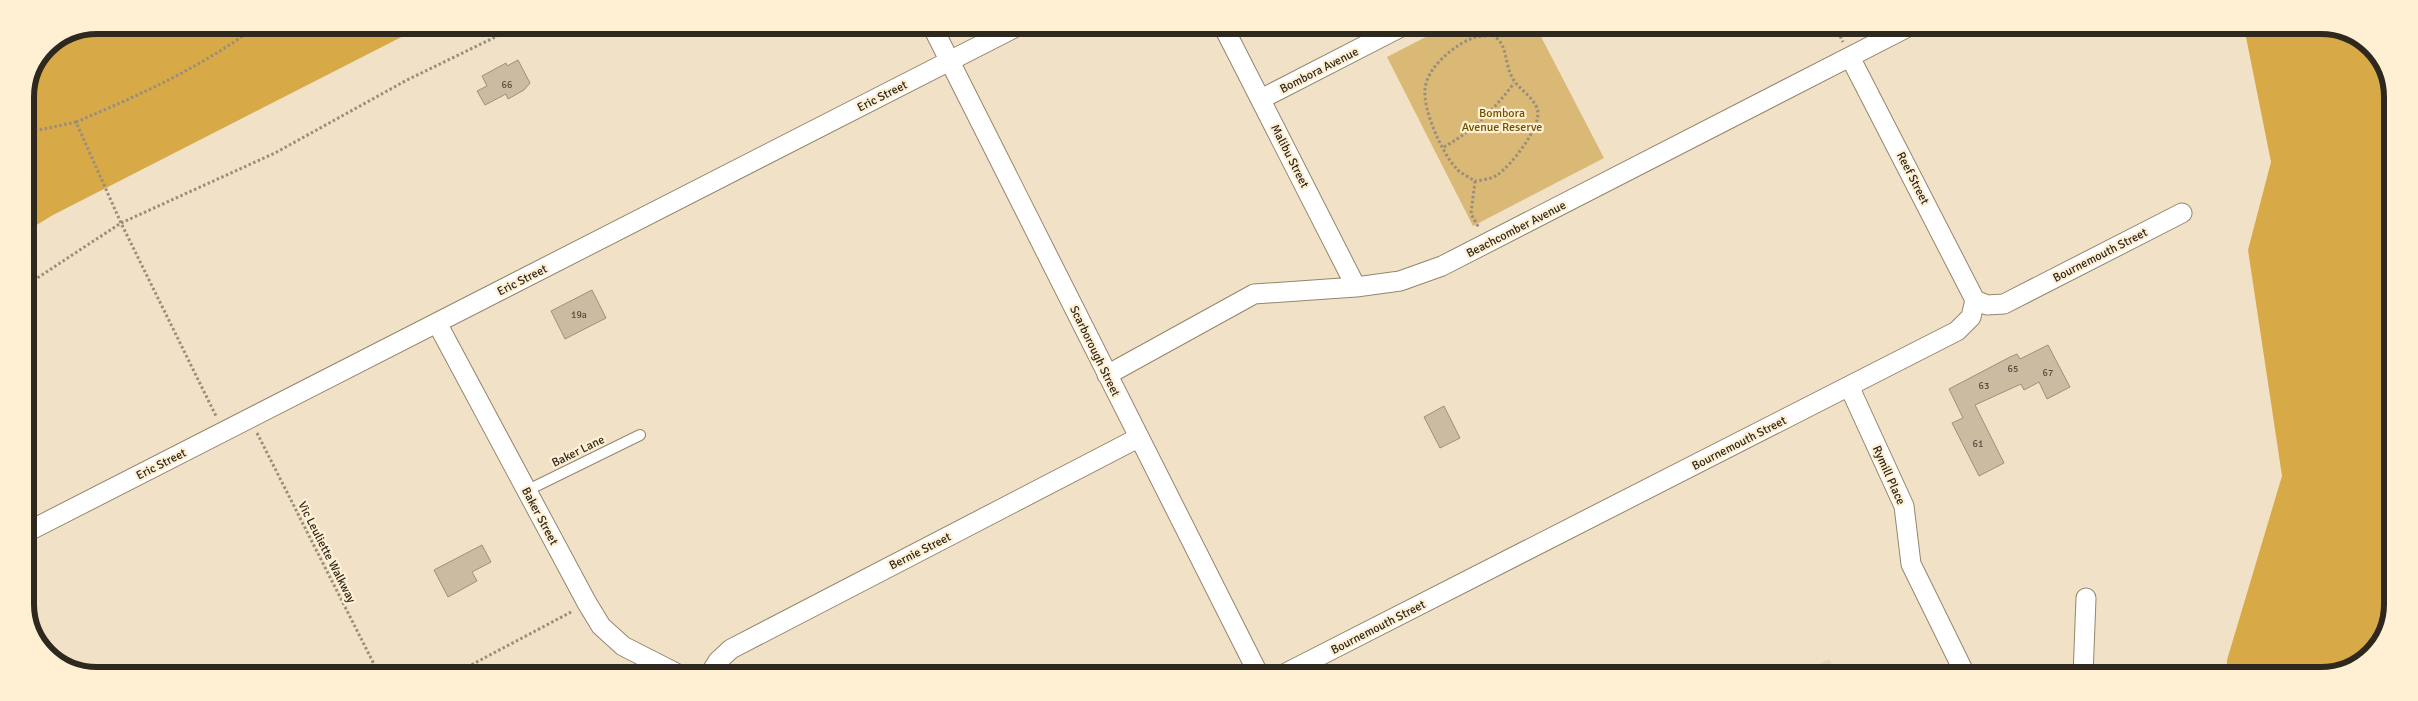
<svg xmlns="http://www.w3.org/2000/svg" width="2418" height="701" viewBox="0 0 2418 701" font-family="Signika,sans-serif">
	<rect width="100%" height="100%" fill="#f1e2c7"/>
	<!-- built -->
	<path fill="#e8d6b5" d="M1829 659 1837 675H1798Z"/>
	<!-- green -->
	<path fill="#dab876" d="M1447 26 1536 27 1604 158 1473 226 1387 57Z
		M2392 405 2391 586 2388 455Z"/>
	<!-- forest -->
	<path fill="#d8a947" d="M97 25H425L53 215 25 232V97L46 46Z
		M2244 27H2339L2375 50 2393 92 2392 405 2388 455 2391 622 2365 661 2321 676H2227V660L2282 476 2248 250 2271 162Z"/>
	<!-- building -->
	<path fill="#cabba1" stroke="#9e9077" d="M518 60 530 83 524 90 508 99 506 94 485 105 477 91 487 86 482 76 506 63 507 66Z
		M592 290 606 318 565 339 551 311Z
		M2048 345 2070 387 2047 399 2039 382 2024 390 2021 384 1975 405 2004 463 1979 476 1952 423 1963 418 1949 389 2010 357 2017 354 2020 359Z
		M1444 406 1460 438 1440 448 1424 417Z
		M482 545 491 562 472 572 477 581 448 597 434 570Z"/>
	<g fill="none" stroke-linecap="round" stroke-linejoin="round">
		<!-- lane casing -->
		<g stroke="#94866d" stroke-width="12">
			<path id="lane" d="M526 491 640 435"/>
		</g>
		<!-- street casing -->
		<g stroke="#94866d" stroke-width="21">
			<path id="street" d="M932 26 1259 675
				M1223 26 1356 287
				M1850 57 1975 300
				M1261 99 1403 26
				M1975 300 1987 305 2004 304 2182 213
				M437 323 587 603 601 626 623 646 678 674
				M1107 375 1254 294 1356 287 1400 281 1442 266 1908 27
				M1849 386 1904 506 1911 564 1966 676
				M25 533 1018 26
				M710 674 718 661 731 649 1138 438
				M1282 675 1957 331 1971 317 1975 300
				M2083 676 2086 598"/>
		</g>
		<!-- path -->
		<path stroke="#998e7b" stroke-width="3" stroke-dasharray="2.5 2.5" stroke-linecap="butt" d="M1487 26 1492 35
			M1836 27 1843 42
			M1492 35C1508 44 1504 60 1511 75 1516 88 1531 94 1537 108 1544 124 1511 166 1497 175 1491 179 1482 180 1475 181 1469 177 1460 173 1456 168 1442 153 1423 110 1425 90 1426 68 1454 45 1473 38 1478 36 1486 36 1492 35Z
			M76 122C140 95 202 67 258 25
			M25 133 76 122 121 223 216 416
			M1444 147C1471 132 1495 109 1514 83
			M1475 181 1471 214 1479 228
			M25 286 121 223 275 153 407 80 520 25
			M257 433 379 674
			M454 674 573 611
			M2049 676 2066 667"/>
		<!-- lane -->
		<use href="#lane" stroke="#fff" stroke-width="10"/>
		<!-- street -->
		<use href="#street" stroke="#fff" stroke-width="19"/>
	</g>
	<g text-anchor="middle" stroke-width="4.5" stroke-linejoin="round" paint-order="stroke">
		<!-- number labels -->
		<g font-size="10" fill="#554d3f">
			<text x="507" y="88">66</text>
			<text x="579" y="318">19a</text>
			<text x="2013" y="372">65</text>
			<text x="2048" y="376">67</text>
			<text x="1984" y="389">63</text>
			<text x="1978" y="447">61</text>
		</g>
		<!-- street labels -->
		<g font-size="12" fill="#2e281e" stroke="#fff0d4">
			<text transform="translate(1319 70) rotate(-27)" y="4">Bombora Avenue</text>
			<text transform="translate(882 96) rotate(-27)" y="4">Eric Street</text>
			<text transform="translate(1290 156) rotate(63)" y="4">Malibu Street</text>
			<text transform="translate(1913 178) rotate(63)" y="4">Reef Street</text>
			<text transform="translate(1516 229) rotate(-27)" y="4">Beachcomber Avenue</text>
			<text transform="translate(2100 255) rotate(-27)" y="4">Bournemouth Street</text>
			<text transform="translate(522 280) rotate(-27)" y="4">Eric Street</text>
			<text transform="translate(1095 351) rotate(64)" y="4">Scarborough Street</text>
			<text transform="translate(1739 443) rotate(-27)" y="4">Bournemouth Street</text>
			<text transform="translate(578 451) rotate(-26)" y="4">Baker Lane</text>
			<text transform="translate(161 464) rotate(-27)" y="4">Eric Street</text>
			<text transform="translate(1889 475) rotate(66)" y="4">Rymill Place</text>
			<text transform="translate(540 516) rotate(62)" y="4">Baker Street</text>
			<text transform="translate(920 551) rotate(-27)" y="4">Bernie Street</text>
			<text transform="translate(327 552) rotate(63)" y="4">Vic Leuliette Walkway</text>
			<text transform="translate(1378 627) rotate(-27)" y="4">Bournemouth Street</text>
		</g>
		<!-- park labels -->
		<g font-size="12" fill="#705100" stroke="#fff0d4">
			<text x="1502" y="117">Bombora<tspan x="1502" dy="14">Avenue Reserve</tspan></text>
		</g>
	</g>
	<!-- crop -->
	<path d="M0 0H2418V701H0ZM97 34H2321A63 63 0 0 1 2384 97V604A63 63 0 0 1 2321 667H97A63 63 0 0 1 34 604V97A63 63 0 0 1 97 34Z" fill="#fff0d4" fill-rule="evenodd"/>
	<path fill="none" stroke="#2e281e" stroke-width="6" d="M97 34H2321A63 63 0 0 1 2384 97V604A63 63 0 0 1 2321 667H97A63 63 0 0 1 34 604V97A63 63 0 0 1 97 34Z"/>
</svg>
